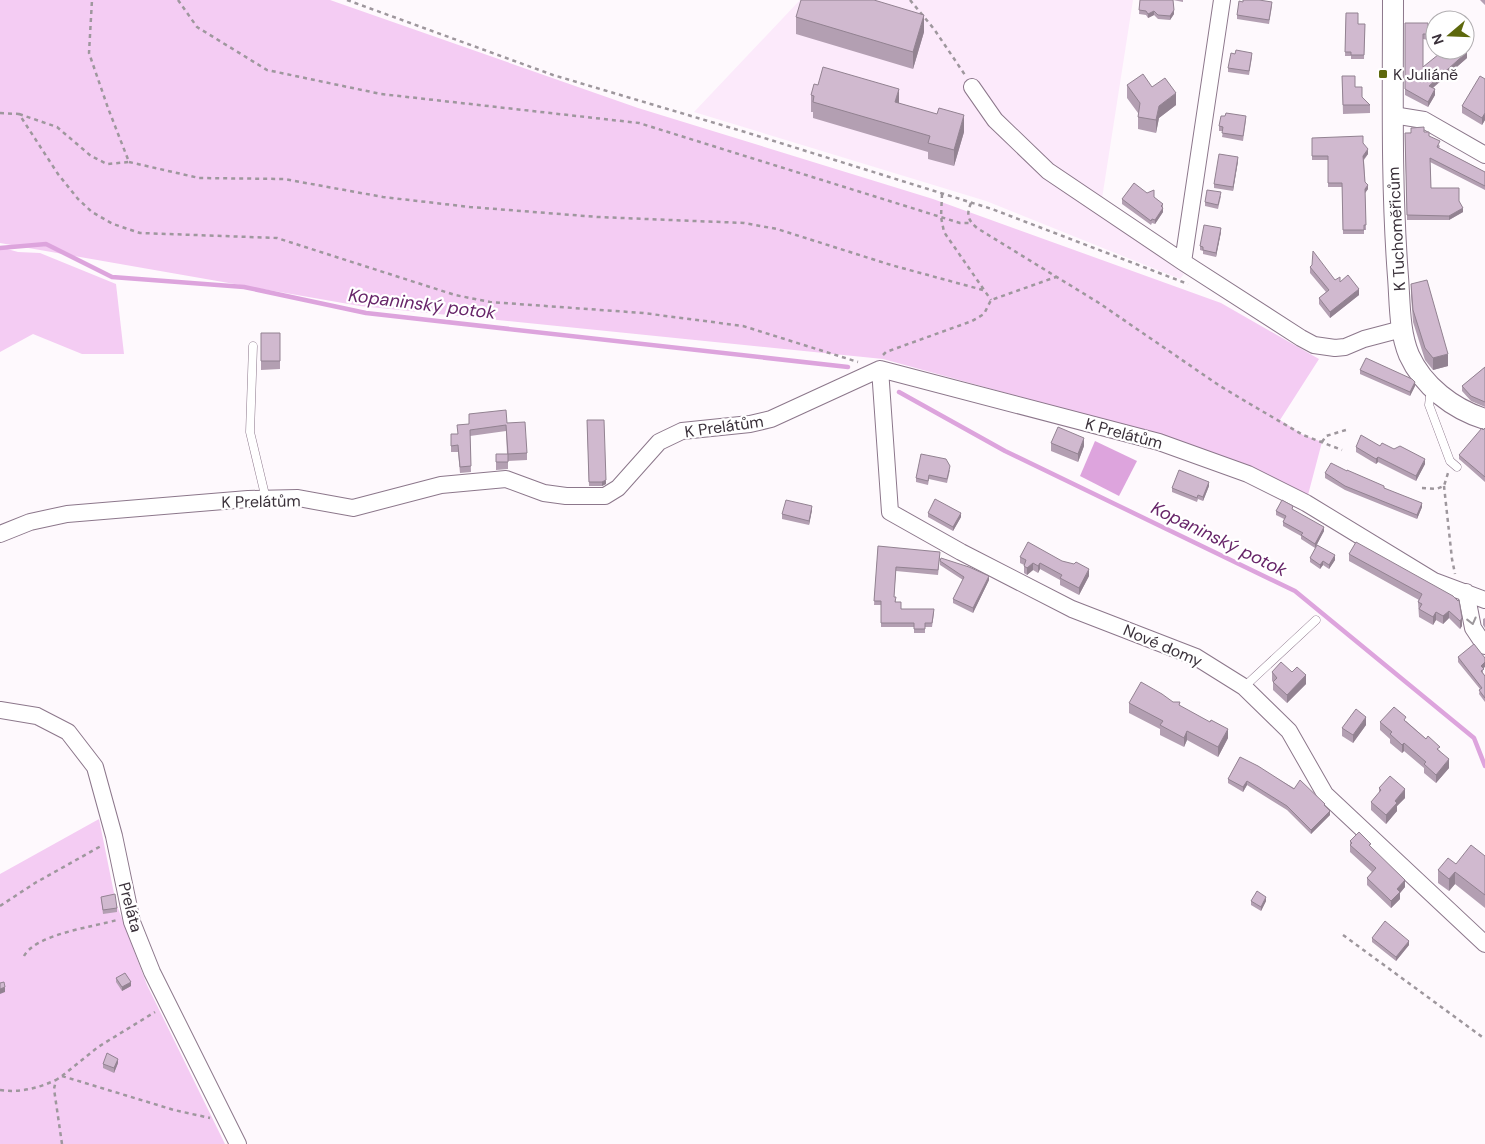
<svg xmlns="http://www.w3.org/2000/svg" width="1485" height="1144" viewBox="0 0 1485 1144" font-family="'DM Sans',sans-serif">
	<rect width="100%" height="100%" fill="#fef9fd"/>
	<!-- built -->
	<path fill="#fceafb" d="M800 0H1133L1101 205 1095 212 1184 274 1180 279 986 201 694 112Z"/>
	<!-- green -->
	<path fill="#f4ccf3" d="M0 0H330L638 108 933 199 1221 303 1319 359 1280 420 1303 435 1322 442 1308 495 1159 435 883 359 360 306 0 243Z
		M0 247 18 252 40 253 116 284 124 354H82L33 334 0 352Z
		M99 819 116 903 147 985 225 1144H0V874Z"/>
	<!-- water -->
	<path fill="#dda4dd" d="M1095 441 1137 461 1119 496 1080 476Z"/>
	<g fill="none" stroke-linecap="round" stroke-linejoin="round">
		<!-- stream -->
		<path stroke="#dda4dd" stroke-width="4.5" d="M0 248 46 244 112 277 244 287 366 313 848 367
			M899 392 1005 451 1295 591 1474 738 1485 766"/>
		<!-- service casing -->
		<g stroke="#8c778b" stroke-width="9">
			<path id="service" d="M253 346 250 432 266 499
				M1431 388 1429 405 1450 461 1457 467
				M1244 687 1316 620"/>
		</g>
		<!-- minor casing -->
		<g stroke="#8c778b" stroke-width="18">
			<path id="minor" d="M972 87 995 120 1048 171 1183 262 1301 338 1314 345 1335 348 1345 347 1364 339 1402 329
				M1393 115 1424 120 1485 155
				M1183 262 1222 0
				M880 369 890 512 961 552 1072 609 1196 657 1244 687 1289 731 1325 794 1485 944
				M0 534 30 522 67 514 248 499 298 498 353 508 441 485 506 479 544 493 566 496H605L618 488 659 442 682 431 750 424 771 419 880 369 1159 442 1248 474 1306 503 1434 581 1485 600
				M1466 592 1473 628 1485 646
				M0 710 37 716 68 732 95 767 114 836 132 922 152 972 238 1144"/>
		</g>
		<!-- tertiary casing -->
		<g stroke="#8c778b" stroke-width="22">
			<path id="tertiary" d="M1393 0C1393 92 1391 185 1398 277 1400 302 1399 331 1409 355 1423 386 1453 409 1485 419"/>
		</g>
		<!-- path -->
		<path stroke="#9e979d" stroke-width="2.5" stroke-dasharray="4 4" stroke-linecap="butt" d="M178 0 197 27 267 70 381 94 639 123 960 223H971
			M347 0 553 75 745 132 992 209 1188 284
			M910 0 934 29 965 75
			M0 113 19 114 58 174 78 199 92 212 113 224 140 233 277 238 455 295 490 302 643 313 743 326 858 362
			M19 114 57 127 91 156 107 164 129 162 108 108 89 53 92 0
			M129 162 199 178 284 179 383 197 470 207 598 217 744 223 777 229 891 265 983 290
			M942 194 941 217 944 232 991 300
			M971 203C966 215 968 220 977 228L1099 303 1220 386 1250 404 1303 435 1342 450
			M883 355 886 352 972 321 984 314 991 300 1056 277
			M1322 442 1326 436 1349 429
			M1444 486 1452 559 1455 574
			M1422 488 1436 489 1444 486 1448 473
			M0 906 35 883 101 846
			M1343 935 1485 1039
			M24 956C36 934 93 927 117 920
			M62 1076 98 1047 155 1012
			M0 1090C20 1093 38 1088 56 1080
			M62 1144 54 1089 56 1080 62 1076 174 1110 210 1118"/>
		<!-- service -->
		<use href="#service" stroke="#fff" stroke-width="8"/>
		<!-- minor -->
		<use href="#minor" stroke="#fff" stroke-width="16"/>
		<!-- tertiary -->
		<use href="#tertiary" stroke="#fff" stroke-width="20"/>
	</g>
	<!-- wall -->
	<path fill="#b39fb2" d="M1140 0H1183V2L1173 0 1174 14 1170 20 1158 19 1154 15 1148 18 1146 15 1139 14Z
		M1480 0H1485V5Z
		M1272 6 1269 24 1237 19V15Z
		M1346 13 1358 24H1365L1364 59H1351V56H1345Z
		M796 17 924 32 913 69 796 34Z
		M1405 23H1428V40L1423 39V67L1467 58 1433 88 1435 95 1428 107 1405 95Z
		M1252 57 1249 75 1228 72V68Z
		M1342 76 1355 87 1362 97 1370 105V113L1343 114Z
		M1485 79V120L1482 125 1462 113V106Z
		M1127 85 1152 87 1176 105 1159 118 1156 133 1138 129V113L1127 98Z
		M811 95 899 103 964 132 954 166 928 159V152L813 118V112H811Z
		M1246 120 1243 141 1222 137 1223 131H1219V126Z
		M1424 132 1440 146 1439 148 1485 172V190L1430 162 1431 188 1459 201 1463 212 1449 220H1407L1405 133Z
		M1312 138 1363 143 1368 154 1364 160 1365 182 1368 189 1365 193 1366 230H1364V234H1343L1342 187H1328V160H1312Z
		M1238 161 1233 191 1214 188V184Z
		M1221 196 1218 209 1205 206V202Z
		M1154 198 1163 204V212L1155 224 1152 223 1151 225 1122 204V199Z
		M1221 232 1216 257 1203 254V251L1200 250V246Z
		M1310 267 1335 280 1340 282 1359 295 1330 318 1319 304V298L1326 292 1310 273Z
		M1411 284 1448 366 1433 370 1425 360 1413 322 1411 296Z
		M261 333H280V369L261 370Z
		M1485 367V407L1471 401 1462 391V386Z
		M1360 370 1415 386 1410 396 1360 374Z
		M587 420 606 484 602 486H589Z
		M507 423 527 453V460L508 461V469L496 470V454H507L506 431 470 436 471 472 460 473 458 452H451V434H458L469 424Z
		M1485 428V482L1459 459V455Z
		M1051 443 1084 446 1078 462 1051 451Z
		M1380 446 1425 464 1416 481 1378 462 1376 464 1356 452V447Z
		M950 470 947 483 929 479 928 485 916 482V478Z
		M1347 471 1384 488 1422 507 1417 519 1345 490 1325 478V473Z
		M1209 486 1203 501 1198 499 1197 502 1172 492V488Z
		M812 510 809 525 782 519V514Z
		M1293 510 1324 531 1315 548 1301 539V536L1283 526V522L1284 519 1276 515V511Z
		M928 513 961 517 953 531 928 517Z
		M878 546 940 556 938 575 896 571 894 597 896 602 901 609 934 613 932 627H925V633H914V627H881V605H874Z
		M1349 554 1453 596 1462 626 1460 629 1449 618 1443 624 1436 620 1433 625 1419 617 1418 602 1419 600 1349 561Z
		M1020 557 1089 576 1079 595 1060 585V580L1040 569 1038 573 1033 570 1027 575 1024 573V565L1020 563Z
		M1310 558 1335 560 1329 569 1323 565 1320 569 1310 562Z
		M940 561 989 580 973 613 953 603V599L963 580 940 565Z
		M1485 618V628L1483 625V619Z
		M1458 657 1483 668V673L1485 676V702L1479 694 1480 689 1458 662Z
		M1272 672H1292L1306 684 1287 703 1273 690V682L1272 681Z
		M1173 702 1180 706 1228 738 1218 757 1187 740 1184 747 1160 735V729L1129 713V703Z
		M1406 721 1440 751 1449 768 1436 783 1424 773V768L1404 751 1402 753 1390 743V739L1380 730V722Z
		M1366 725 1353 743 1342 736V728Z
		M1240 757 1325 806 1330 815 1311 834 1287 810 1247 785 1243 792 1228 783V779Z
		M1379 788 1405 798 1397 806V811L1386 824 1371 810V802L1379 793Z
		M1350 841 1371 847 1405 887 1400 893V899L1391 908 1367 885V878L1372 872 1350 852Z
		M1485 856V908L1455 884 1449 891 1438 883V870Z
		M101 897 117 908V912L103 914Z
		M1251 901H1266L1261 911 1251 905Z
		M1372 938 1409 945 1396 961 1372 942Z
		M116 978 131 986 122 991 116 982Z
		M118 1063 114 1073 103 1068V1064Z"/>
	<!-- shaded-wall -->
	<path fill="#928291" d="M1174 10V14L1170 20V16Z
		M1154 11V15L1148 18V14Z
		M924 15V32L913 69V52Z
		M1467 52V58L1429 91V86Z
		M899 89V105L895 102Z
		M1435 89V95L1428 107V102Z
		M1176 93V105L1159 118 1156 133V120L1159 106Z
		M1485 113V120L1482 125V118Z
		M964 115V132L954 166V150Z
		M1368 149V154L1363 160V156Z
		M1238 157V161L1233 191V187Z
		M1368 185V189L1365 193V189Z
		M1163 208V212L1155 224V220Z
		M1463 208V212L1449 220V216Z
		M1221 228V232L1216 257V253Z
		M1359 289V295L1330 318V312Z
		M1448 354V366L1433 370V358Z
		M1415 382V386L1410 396V392Z
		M1084 438V446L1078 462V454Z
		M1378 457V462L1376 464V459Z
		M1425 459V464L1416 481V476Z
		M606 480V484L602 486V482Z
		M1209 482V486L1203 501V497Z
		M1422 503V507L1417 519V515Z
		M812 506V510L809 525V521Z
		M961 513V517L953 531V527Z
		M1324 527V531L1315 548V544Z
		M1335 555V560L1329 569V565Z
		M1323 561V565L1320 569V565Z
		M1033 563V570L1027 575V568Z
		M1040 563V569L1038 573V566Z
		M1089 569V576L1079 595V588Z
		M989 576V580L973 613V608Z
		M1449 611V618L1443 624V616Z
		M1436 612V620L1433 625V617Z
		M1462 618V626L1460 629V621Z
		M1485 662V667L1481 670V666Z
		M1306 675V684L1287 703V695Z
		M1366 717V725L1353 743V735Z
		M1228 729V738L1218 757V747Z
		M1187 731V740L1184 747V738Z
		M1404 743V751L1402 753V745Z
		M1449 759V768L1436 783V775Z
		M1247 781V785L1243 792V787Z
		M1405 789V798L1397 806V811L1386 824V815L1395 801Z
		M1330 811V815L1311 834V830Z
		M1455 872V884L1449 891V879Z
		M1405 880V887L1400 893V899L1391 908V901L1397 889Z
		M1266 897V901L1261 911V907Z
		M1409 941V945L1396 961V957Z
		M131 982V986L122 991V987Z
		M5 987V992L0 994V989Z
		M118 1059V1063L114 1073V1068Z"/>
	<!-- building -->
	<path fill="#d0b9cf" stroke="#928291" d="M801 0H874L924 15 913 52 796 17Z
		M1140 0H1173L1174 10 1170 16 1158 15 1154 11 1148 14 1146 11 1139 10Z
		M1243 0H1259L1272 2 1269 20 1237 15 1239 1 1243 2Z
		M1346 13H1358V24H1365L1364 55H1351V52H1345Z
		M1405 23H1428V34H1423V67L1444 50H1465L1467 52 1429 86 1435 89 1428 102 1405 89Z
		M1236 50 1252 53 1249 71 1228 68 1231 53 1235 54Z
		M823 67 899 89 895 102 937 114 939 108 964 115 954 150 928 143 930 136 813 102 814 96 811 95 814 84 818 85Z
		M1143 74 1152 87 1165 78 1176 93 1159 106 1156 120 1138 117 1140 103 1127 85Z
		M1342 76H1355V87H1362V97L1370 105H1343Z
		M1480 76 1485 79V113L1482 118 1462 106Z
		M1226 113 1246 116 1243 136 1222 133 1223 127 1219 126 1221 116H1225Z
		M1424 127V132H1429V136L1440 141 1437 147 1485 172V186L1430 158 1431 188H1459V201L1463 208 1449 216 1407 215 1405 133H1411V128Z
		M1363 136V143L1368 149 1363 156 1365 182 1368 185 1365 189 1366 225H1364V230H1343L1342 183H1328V156H1312V138Z
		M1219 154 1238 157 1233 187 1214 184Z
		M1134 183 1147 193 1154 190V197L1163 204 1161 206 1163 208 1155 220 1152 219 1151 221 1122 199Z
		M1207 190 1221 192 1218 205 1205 202Z
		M1204 225 1221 228 1216 253 1203 250V247L1200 246Z
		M1313 251 1335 280 1340 277V282L1348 275 1359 289 1330 312 1319 298 1329 290 1310 267 1312 265Z
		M1427 280 1448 354 1433 358 1425 348 1413 310 1411 284Z
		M261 333H280V361H261Z
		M1366 358 1412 379 1415 382 1410 392 1360 370Z
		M1485 367V402L1471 396 1462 386Z
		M506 410 507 423 525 422 527 453 508 454 506 425 470 430 471 466 460 467 458 445 451 446V434H458L457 425 469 424V414Z
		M587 420H604L606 480 602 482H589Z
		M1058 427 1084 438 1078 454 1051 443Z
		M1482 428 1483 430 1485 428V477L1459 455Z
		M1361 435 1380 446 1382 443 1394 449 1400 446 1425 459 1416 476 1378 457 1376 459 1356 447Z
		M496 454H508V462H496Z
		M921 454 946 459 950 466 947 479 929 475 928 481 916 478Z
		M1331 463 1347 471V470L1384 486V488L1422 503 1417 515 1345 486 1325 473Z
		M1179 470 1209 482 1203 497 1198 495 1197 498 1172 488Z
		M935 499 961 513 953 527 928 513Z
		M786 500 812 506 809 521 782 514Z
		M1282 500 1293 506 1292 509 1324 527 1315 544 1301 535 1303 533 1283 522 1286 516 1276 511Z
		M1028 542 1062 561 1074 564 1076 562 1089 569 1079 588 1060 578 1062 575 1040 563 1038 566 1033 563 1027 568 1024 566 1026 560 1020 557Z
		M1356 542 1453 596 1458 601 1459 600 1462 618 1460 621 1449 611 1443 616 1436 612 1433 617 1419 609 1422 604 1418 602 1422 594 1349 554Z
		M1317 545 1335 555 1329 565 1323 561 1320 565 1310 558Z
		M878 546 940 552 938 570 896 567 894 597H896L895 602H901V609H934L932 623H925V629H914V623H881V601H874Z
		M941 558 969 567 989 576 973 608 953 599 964 577 940 561Z
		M1474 644 1485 658V662L1481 666 1484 669 1481 671 1485 676V698L1479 690 1482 688 1458 657Z
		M1281 662 1292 672 1297 667 1306 675 1287 695 1273 682 1277 678 1272 672Z
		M1141 682 1162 694 1173 702H1180L1179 705 1210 722 1211 720 1228 729 1218 747 1187 731 1184 738 1160 725 1163 721 1129 703Z
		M1394 707 1406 717 1404 720 1426 739 1428 736 1440 747 1437 749 1449 759 1436 775 1424 764 1426 762 1404 743 1402 745 1390 734 1392 732 1380 722Z
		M1356 709 1366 717 1353 735 1342 728Z
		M1240 757 1258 766 1294 789 1300 780 1325 804 1324 805 1330 811 1311 830 1287 806 1247 781 1243 787 1228 779Z
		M1390 776 1405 789 1395 801 1397 803 1386 815 1371 802 1381 790 1379 788Z
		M1359 832 1371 844 1369 845 1405 880 1397 889 1400 892 1391 901 1367 878 1376 868 1350 845 1352 843 1350 841Z
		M1471 845 1485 856V895L1455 872 1449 879 1438 870 1448 858 1456 864Z
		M1257 891 1266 897 1261 907 1251 901Z
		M115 894 117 908 103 910 101 897Z
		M1385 921 1409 941 1396 957 1372 938Z
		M125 973 131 982 122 987 116 978Z
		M4 982 5 987 0 989V983Z
		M107 1053 118 1059 114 1068 103 1064Z"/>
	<!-- one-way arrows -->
	<defs><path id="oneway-chevron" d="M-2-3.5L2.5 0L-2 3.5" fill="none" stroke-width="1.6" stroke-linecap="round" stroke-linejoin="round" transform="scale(1.25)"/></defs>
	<use stroke="#9c989c" href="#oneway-chevron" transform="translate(1472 621) rotate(76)"/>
	<!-- markers -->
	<rect fill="#5d680c" stroke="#fff" stroke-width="2" x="1378" y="69" width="10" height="10" rx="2.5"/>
	<g text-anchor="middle" stroke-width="4.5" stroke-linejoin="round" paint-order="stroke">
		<!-- poi labels -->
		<g font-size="16" fill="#3a313a" stroke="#fff" text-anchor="start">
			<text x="1393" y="80">K Juliáně</text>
		</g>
		<!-- street labels -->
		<g font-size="16" fill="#3a313a" stroke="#fff">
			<text transform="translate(1396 229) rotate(-93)" y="6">K Tuchoměřicům</text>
			<text transform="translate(724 426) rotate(-8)" y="6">K Prelátům</text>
			<text transform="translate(1124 433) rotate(15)" y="6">K Prelátům</text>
			<text transform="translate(261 501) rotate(-1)" y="6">K Prelátům</text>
			<text transform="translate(1163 645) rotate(23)" y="6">Nové domy</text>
			<text transform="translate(131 907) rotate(75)" y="6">Preláta</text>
		</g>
		<!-- water labels -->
		<g font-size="18" font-style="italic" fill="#672569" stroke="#fff">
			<text transform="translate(422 304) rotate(7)" y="6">Kopaninský potok</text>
			<text transform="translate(1219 539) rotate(26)" y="6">Kopaninský potok</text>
		</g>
	</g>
	<!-- north arrow -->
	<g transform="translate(1450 35) rotate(251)"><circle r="24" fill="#ffffff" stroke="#b0adb0"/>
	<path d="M0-4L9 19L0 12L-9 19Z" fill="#5d680c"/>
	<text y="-8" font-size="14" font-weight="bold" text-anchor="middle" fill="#3a313a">N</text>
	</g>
</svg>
